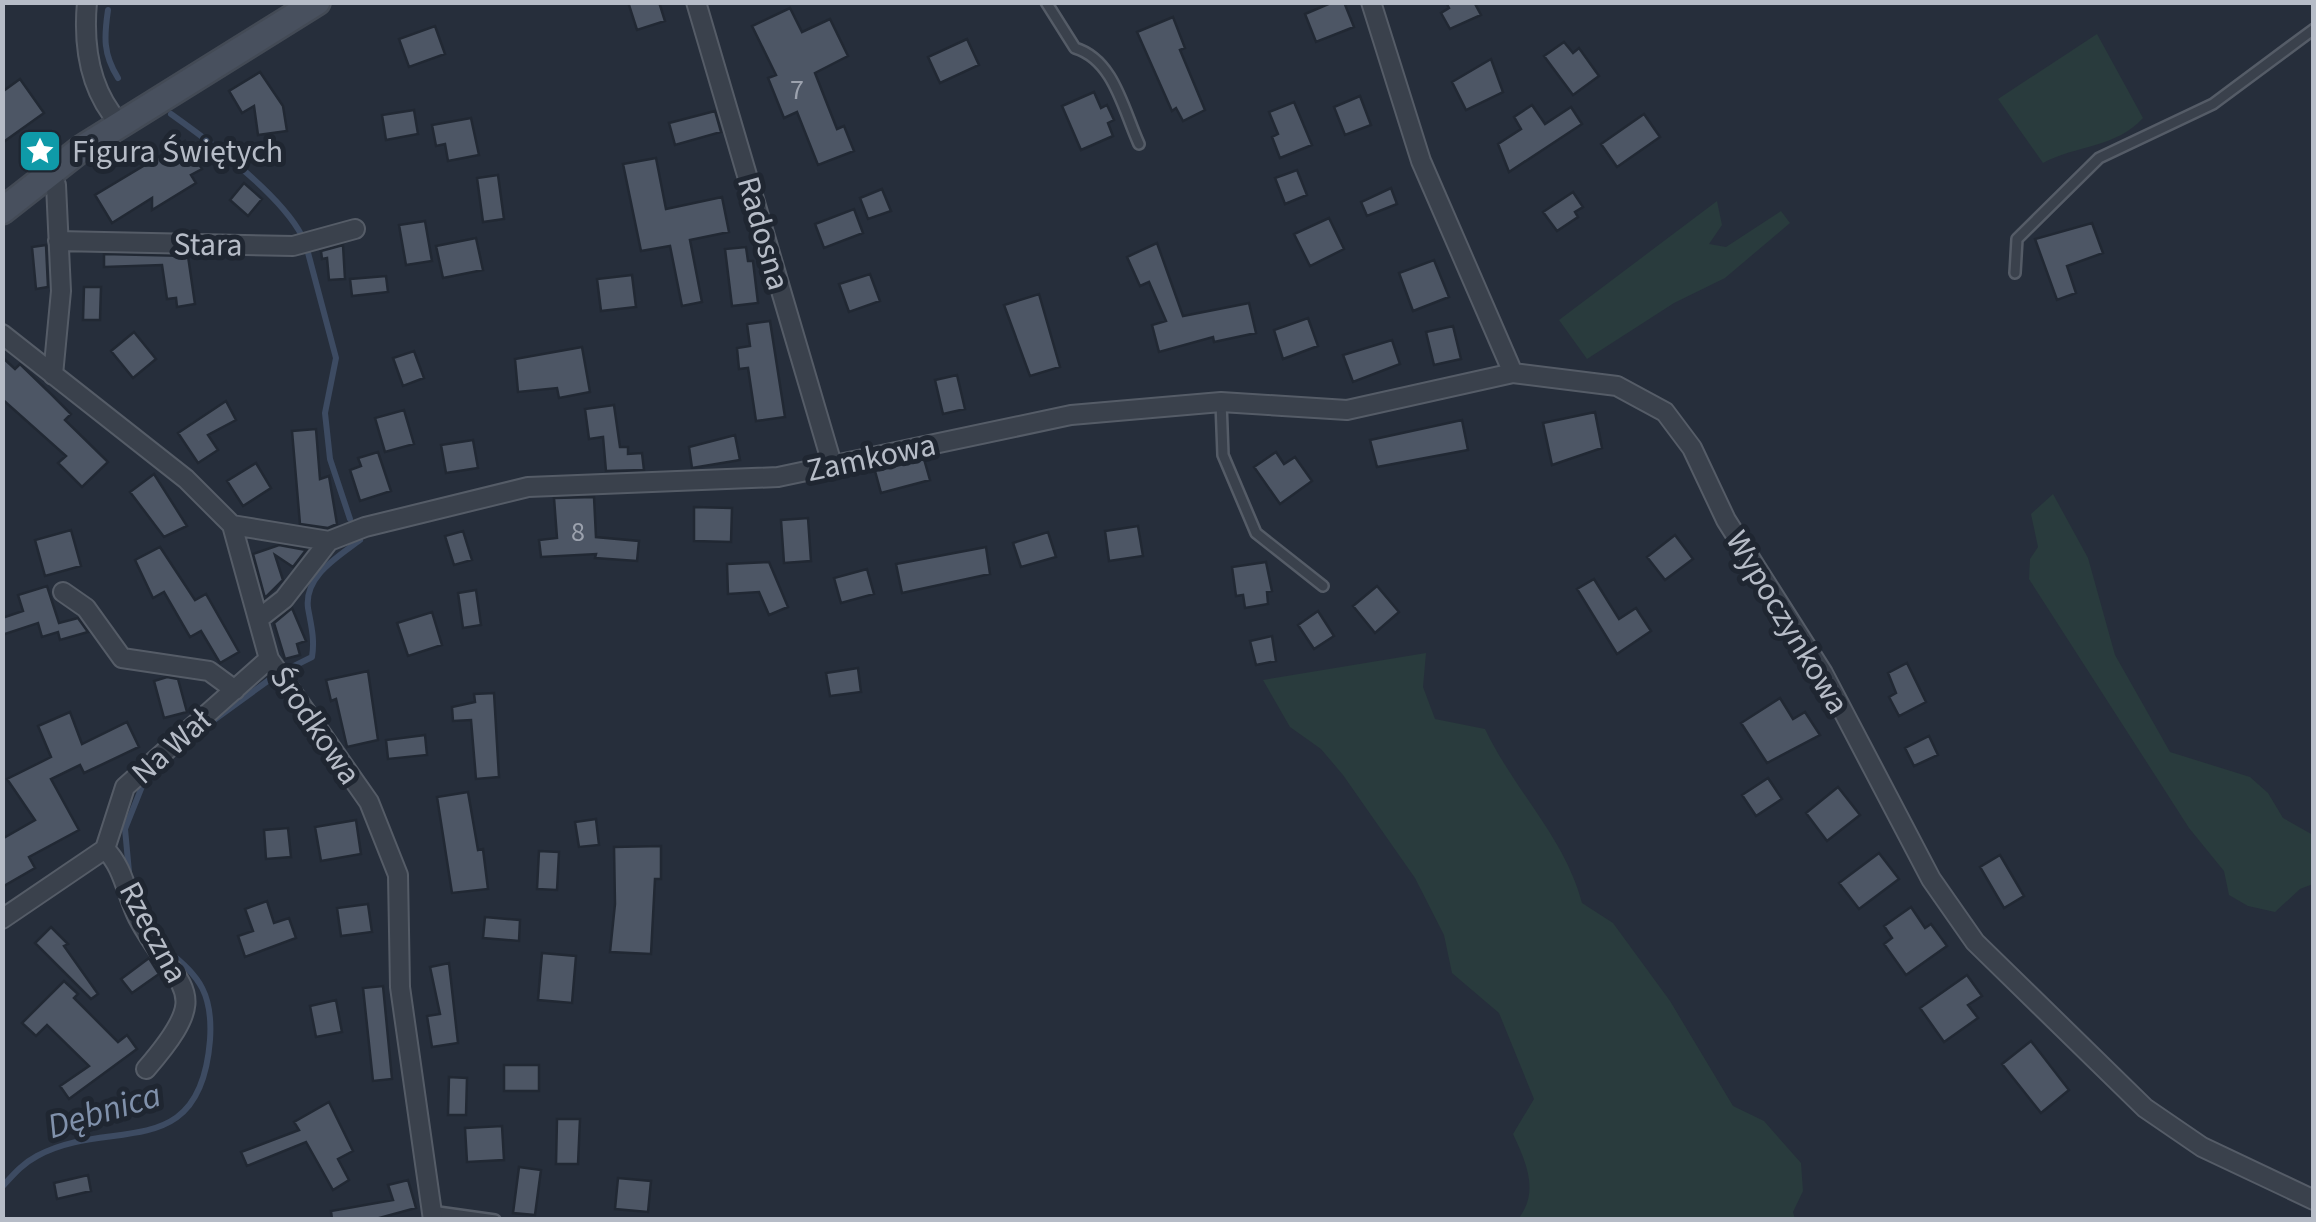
<svg xmlns="http://www.w3.org/2000/svg" width="2316" height="1222" viewBox="0 0 2316 1222" font-family="'Source Sans 3',sans-serif">
	<rect width="100%" height="100%" fill="#262e3b"/>
	<!-- green -->
	<path fill="#293b3d" d="M2097 34 2143 118C2116 148 2076 145 2043 163L1998 99Z
		M1717 201 1722 225 1709 244 1726 247 1781 211 1790 223 1725 278 1674 303 1587 359 1559 320Z
		M2053 494 2088 558 2115 655 2170 752 2250 777 2268 793 2283 818 2313 835V884L2300 889 2275 912 2248 906 2229 895 2224 871 2189 828 2029 579 2030 559 2038 547 2031 514Z
		M1426 653 1423 687 1435 719 1485 729C1514 790 1565 838 1582 903L1613 923 1670 1001 1733 1106 1764 1121 1801 1163 1803 1191 1793 1212 1795 1219H1518C1540 1192 1526 1162 1513 1134L1534 1099 1499 1013 1452 973 1444 935 1415 878 1343 775 1321 749 1290 727 1263 680Z"/>
	<g fill="none" stroke-linecap="round" stroke-linejoin="round">
		<!-- stream -->
		<path stroke="#3d4b62" stroke-width="6" d="M108 10C104 37 103 54 118 78
			M171 114C209 141 281 195 302 236
			M307 249 336 358 325 413 330 459 350 519
			M290 668 312 657C315 639 311 625 308 608 304 576 338 557 360 540
			M207 725 269 680
			M129 872 125 829 145 779
			M2 1187C13 1175 22 1164 37 1156 110 1116 200 1166 210 1040 213 996 201 976 166 950"/>
	</g>
	<!-- building -->
	<path fill="#4d5665" stroke="#212833" stroke-width="2.5" d="M628 2H659L665 21 637 30Z
		M1333 2H1344L1354 27 1316 42 1305 14Z
		M1446 2H1474L1481 15 1450 29 1441 13 1449 8Z
		M790 8 802 32 830 19 848 56 815 73 837 129 844 126 854 151 818 165 797 112 784 118 768 78 776 75 752 26Z
		M1173 17 1185 48 1180 50 1205 110 1183 121 1176 108 1172 111 1137 32Z
		M435 26 445 54 409 67 399 39Z
		M967 39 979 65 940 83 928 57Z
		M1564 42 1573 53 1579 48 1599 76 1573 95 1544 56Z
		M1491 59 1503 92 1466 110 1452 82Z
		M260 72 283 106 287 131 258 135 254 106 242 113 229 91Z
		M20 79 44 113 2 143V92Z
		M1094 92 1101 108 1107 105 1114 120 1108 123 1113 136 1081 150 1062 106Z
		M1360 96 1371 125 1345 135 1334 107Z
		M1294 102 1312 145 1280 158 1272 137 1278 134 1269 112Z
		M1532 105 1545 124 1571 107 1582 124 1509 172 1498 144 1521 129 1514 117Z
		M414 110 418 134 386 140 382 115Z
		M715 111 721 132 675 145 669 123Z
		M1644 114 1660 137 1617 167 1601 144Z
		M471 118 479 155 448 161 445 144 436 146 432 125Z
		M185 141 202 169 191 175 196 183 152 210V198L112 223 95 195Z
		M656 158 666 209 722 197 729 232 690 240 702 302 682 306 670 246 641 251 623 164Z
		M1297 170 1307 195 1285 204 1275 178Z
		M498 175 504 219 483 222 477 178Z
		M244 183 262 199 248 216 230 200Z
		M1391 188 1397 204 1367 216 1361 202Z
		M882 189 891 211 868 219 860 198Z
		M1573 192 1583 207 1575 212 1578 217 1557 231 1543 212Z
		M854 209 863 233 824 248 815 224Z
		M1329 218 1344 249 1310 266 1294 234Z
		M425 221 432 261 406 265 399 225Z
		M2092 223 2103 253 2067 266 2076 293 2057 300 2035 239Z
		M476 238 483 270 443 278 436 246Z
		M1157 243 1183 316 1249 303 1256 333 1214 342 1213 337 1159 352 1152 325 1166 321 1149 282 1140 286 1127 257Z
		M46 245 48 287 36 289 32 247Z
		M343 245 345 279 329 280 327 258 322 259 321 251Z
		M746 247 748 261H753L758 303 732 306 725 249Z
		M104 254 188 256 195 304 177 307 176 298 167 299 162 265 104 267Z
		M1434 260 1449 297 1413 311 1399 273Z
		M870 274 880 301 849 312 839 284Z
		M632 275 636 307 601 311 597 279Z
		M386 276 388 292 352 296 350 279Z
		M84 287H101L100 320H83Z
		M1039 294 1060 367 1030 376 1004 305Z
		M1308 318 1318 346 1283 359 1274 330Z
		M770 321 785 417 756 421 748 368 739 369 737 348 750 346 747 324Z
		M1453 326 1461 359 1434 365 1426 332Z
		M134 332 156 359 133 378 111 351Z
		M1392 340 1400 364 1353 382 1343 355Z
		M582 347 590 392 559 398 557 388 518 392 515 359Z
		M414 351 424 378 403 386 393 358Z
		M2 357 15 369 20 364 51 394 71 414 65 420 108 462 82 487 58 463 66 456 2 399Z
		M957 375 965 409 943 414 935 380Z
		M226 401 236 420 208 435 218 450 198 463 178 433Z
		M614 405 620 447H628V454L642 453 644 470 606 471 603 437 589 439 585 409Z
		M404 410 414 444 385 452 375 418Z
		M1595 412 1602 448 1552 465 1543 423Z
		M1462 420 1468 450 1377 467 1370 440Z
		M316 429 320 479 329 476 337 524 328 528 300 524 292 431Z
		M735 435 740 460 692 468 689 447Z
		M473 440 478 468 446 473 441 445Z
		M378 452 391 491 360 501 350 470 361 466 358 458Z
		M1276 452 1284 464 1295 457 1312 481 1280 504 1254 467Z
		M924 459 930 480 881 493 875 471Z
		M256 463 271 488 243 506 227 481Z
		M154 474 187 526 164 537 130 492Z
		M594 497 596 537 639 541 637 561 595 558 596 554 541 557 539 540 557 538 554 498Z
		M694 507 732 508 731 542 694 541Z
		M808 518 811 561 784 563 781 520Z
		M1138 526 1143 556 1109 561 1105 531Z
		M71 530 81 566 45 576 35 540Z
		M463 531 472 560 454 565 445 536Z
		M1048 532 1056 557 1021 567 1013 543Z
		M1675 535 1693 559 1665 580 1647 557Z
		M279 545 306 550 293 567 275 555 283 580 265 598 253 554Z
		M160 547 195 600 206 594 239 652 220 663 201 631 190 637 164 592 153 598 135 560Z
		M986 547 990 574 902 593 896 564Z
		M769 562 788 607 769 615 759 592 728 594 727 564Z
		M1266 562 1272 591 1267 592 1268 604 1245 608 1243 595 1236 596 1232 567Z
		M867 569 874 594 841 603 834 578Z
		M1594 579 1619 619 1636 608 1651 631 1617 654 1577 589Z
		M47 586 59 623 78 618 88 632 60 640 58 632 42 637 38 623 2 635V618L23 611 18 595Z
		M1377 586 1399 612 1375 633 1353 606Z
		M476 590 481 625 463 628 458 593Z
		M292 608 306 641 297 644 300 655 285 659 274 623Z
		M1318 611 1334 636 1314 649 1298 625Z
		M432 612 442 645 408 656 397 623Z
		M1272 636 1276 661 1256 665 1250 641Z
		M1907 663 1926 702 1899 716 1889 697 1896 693 1888 673Z
		M858 668 861 692 830 696 826 673Z
		M368 671 378 740 347 747 336 699 331 701 326 680Z
		M167 677 178 679 187 712 164 718 154 681Z
		M494 693 499 777 476 779 471 720 453 721 452 707 475 702 474 694Z
		M1780 698 1793 719 1805 712 1820 735 1767 763 1741 723Z
		M70 712 82 744 127 722 139 747 84 773 80 765 51 779 79 830 29 857 35 868 2 887V839L35 820 7 779 51 757 38 726Z
		M425 735 427 755 388 759 386 740Z
		M1929 736 1938 755 1914 766 1905 748Z
		M1768 778 1782 799 1756 816 1742 795Z
		M1838 787 1860 815 1827 841 1806 813Z
		M468 792 478 850 483 849 488 889 452 893 437 797Z
		M596 819 599 845 579 847 575 822Z
		M356 820 361 854 321 861 315 827Z
		M288 828 291 857 266 859 264 830Z
		M661 846V879H655L651 954 610 952 615 904 614 847Z
		M539 851 559 852 557 890 537 889Z
		M1879 853 1899 879 1859 909 1839 883Z
		M2000 855 2024 896 2004 908 1980 867Z
		M267 901 274 923 289 918 296 938 245 957 238 936 253 931 245 909Z
		M368 904 372 932 341 936 337 908Z
		M1911 907 1925 928 1931 924 1947 946 1906 975 1884 944 1892 938 1884 926Z
		M485 917 520 920 519 941 483 938Z
		M51 927 68 944 64 946 98 994 91 999 35 943Z
		M542 953 576 956 572 1003 538 1000Z
		M149 958 159 974 132 993 121 979Z
		M449 963 458 1043 432 1047 427 1016 440 1014 430 967Z
		M1967 975 1982 996 1968 1005 1978 1018 1944 1042 1920 1008Z
		M64 981 78 994 74 998 118 1042 127 1035 137 1049 69 1099 60 1086 89 1066 47 1025 36 1036 22 1023Z
		M383 986 392 1079 373 1081 363 988Z
		M336 1000 342 1032 316 1037 310 1006Z
		M2031 1041 2069 1090 2041 1113 2002 1064Z
		M504 1065H539V1091H504Z
		M449 1077 467 1078 466 1115H448Z
		M329 1102 353 1151 338 1159 349 1180 333 1190 306 1142 247 1166 241 1152 299 1130 294 1122Z
		M557 1119H580L578 1164H556Z
		M502 1126 504 1160 467 1162 465 1128Z
		M519 1167 541 1170 535 1215 513 1213Z
		M88 1175 91 1191 57 1199 54 1183Z
		M618 1178 651 1181 648 1212 615 1209Z
		M408 1180 416 1208 372 1220H332L331 1211 393 1200 388 1185Z"/>
	<g fill="none" stroke-linecap="round" stroke-linejoin="round">
		<!-- lane casing -->
		<g stroke="#555c67" stroke-width="14">
			<path id="lane" d="M1046 2 1075 48C1114 60 1123 109 1139 144
				M2015 273 2017 239 2099 158 2213 104 2314 29
				M1221 402 1223 455 1256 533 1323 586
				M431 1211 495 1220"/>
		</g>
		<!-- street casing -->
		<g stroke="#555c67" stroke-width="22">
			<path id="street" d="M87 2C83 46 89 89 119 123
				M696 2 832 464
				M1371 2 1421 161 1513 373 1617 386 1665 412 1692 448 1726 520 1823 673 1931 879 1975 942 2145 1108 2202 1147 2314 1200
				M48 172 56 185 61 291 53 375
				M58 241 293 246 355 229
				M2 334 186 479 232 525 269 659 369 802 398 875 400 987 433 1220
				M232 525 329 541 365 527 528 487 778 477 1071 415 1221 402 1347 410 1513 373
				M63 592 86 608 122 658 209 671 235 690
				M261 617 284 599 329 541
				M105 849C124 868 126 894 138 918 177 992 218 986 146 1069
				M2 919 105 849 125 787 269 659"/>
		</g>
		<!-- secondary casing -->
		<g stroke="#434a55" stroke-width="30">
			<path id="secondary" d="M2 211 81 149 317 2"/>
		</g>
		<!-- lane -->
		<use href="#lane" stroke="#3a414c" stroke-width="9"/>
		<!-- street -->
		<use href="#street" stroke="#3a414c" stroke-width="18"/>
		<!-- secondary -->
		<use href="#secondary" stroke="#48505e" stroke-width="25"/>
	</g>
	<!-- icons -->
	<defs>
		<g id="sight-square" transform="scale(2.25)"><rect x="-9" y="-9" width="18" height="18" rx="4" fill="#0f9aa8" stroke="#1f2631"/><path d="M0-6L1.8-2.2L6-1.7L2.9 1.2L3.7 5.4L0 3.3L-3.7 5.4L-2.9 1.2L-6-1.7L-1.8-2.2Z" fill="#fff"/></g>
	</defs>
	<g fill-rule="evenodd">
		<use href="#sight-square" x="40" y="151"/>
	</g>
	<g text-anchor="middle" stroke-width="10" stroke-linejoin="round" paint-order="stroke">
		<!-- number labels -->
		<g font-size="28" fill="#9ca2ae">
			<text x="797" y="99">7</text>
			<text x="578" y="541">8</text>
		</g>
		<!-- poi labels -->
		<g font-size="32" fill="#b6bcc7" stroke="#1f2631" text-anchor="start">
			<text x="72" y="162">Figura Świętych</text>
		</g>
		<!-- street labels -->
		<g font-size="32" fill="#b6bcc7" stroke="#1f2631">
			<text transform="translate(764 233) rotate(74)" y="11">Radosna</text>
			<text transform="translate(208 244) rotate(1)" y="11">Stara</text>
			<text transform="translate(871 457) rotate(-12)" y="11">Zamkowa</text>
			<text transform="translate(1788 622) rotate(59)" y="11">Wypoczynkowa</text>
			<text transform="translate(316 725) rotate(56)" y="11">Środkowa</text>
			<text transform="translate(171 746) rotate(-42)" y="11">Na Wał</text>
			<text transform="translate(154 932) rotate(62)" y="11">Rzeczna</text>
		</g>
		<!-- water labels -->
		<g font-size="35" font-style="italic" fill="#8091ab" stroke="#1f2631">
			<text transform="translate(104 1110) rotate(-17)" y="12">Dębnica</text>
		</g>
	</g>
	<!-- border -->
	<rect width="2316" height="1222" fill="none" stroke="#b6bcc7" stroke-width="10"/>
</svg>
